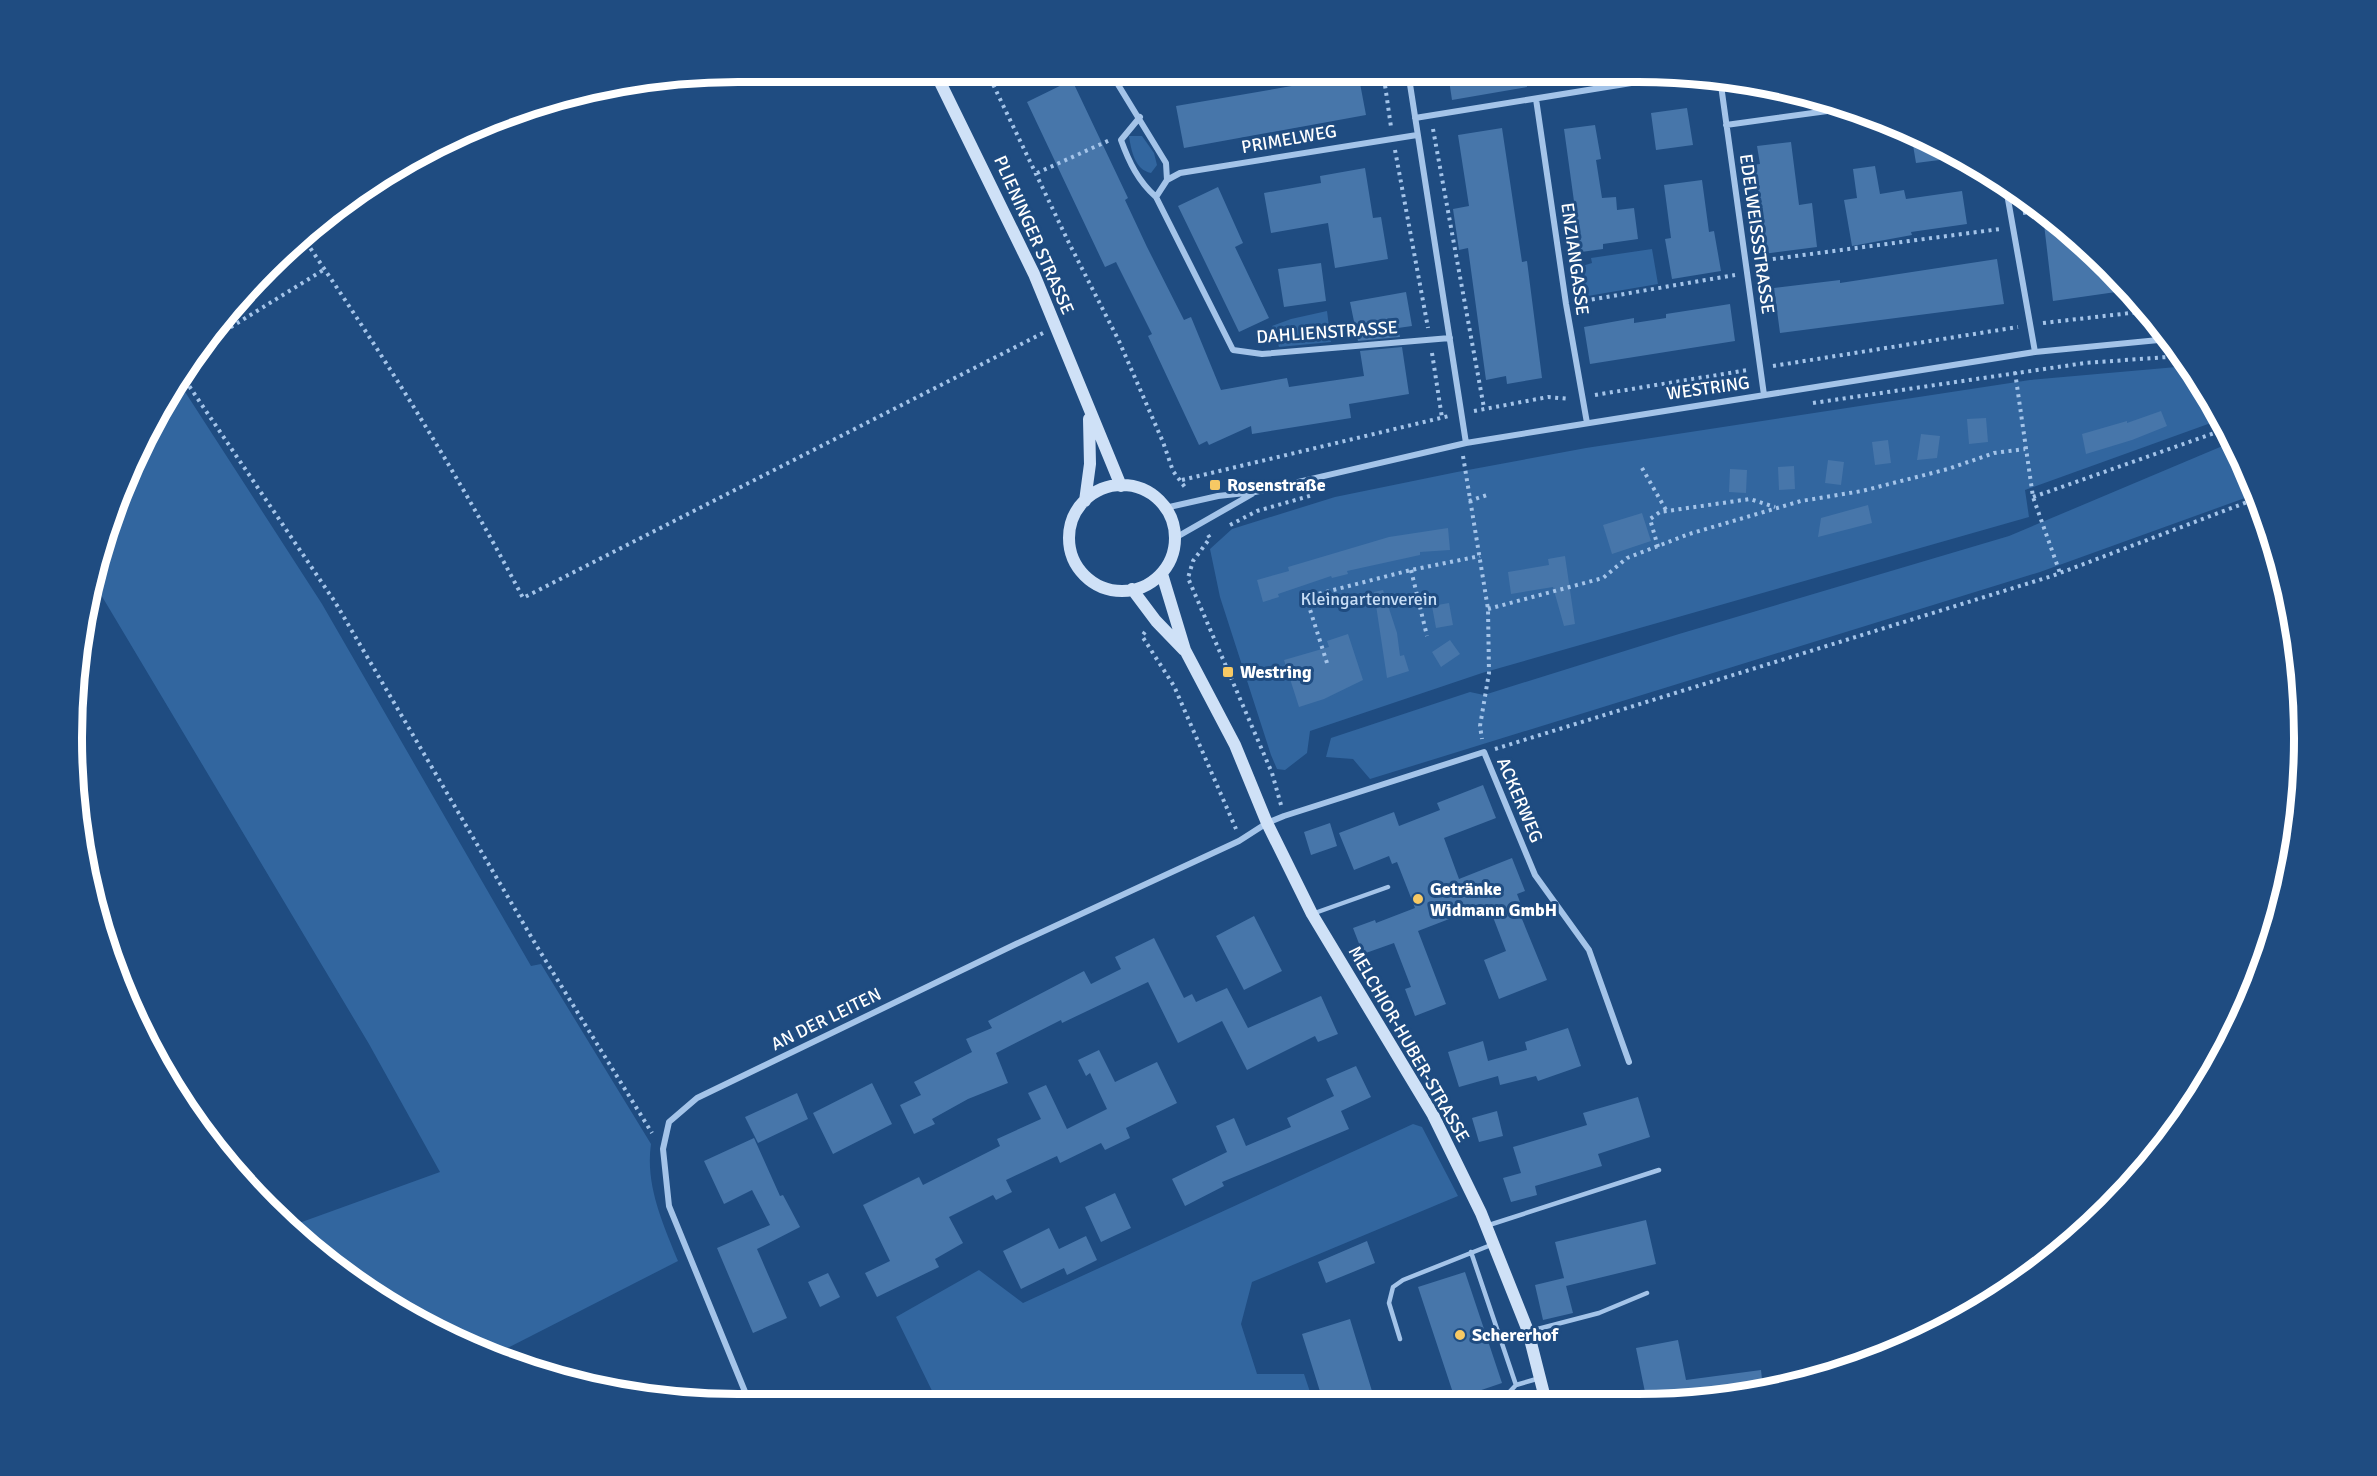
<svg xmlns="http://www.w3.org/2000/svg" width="2377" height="1476" viewBox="0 0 2377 1476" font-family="Signika,sans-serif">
	<rect width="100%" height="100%" fill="#1f4c81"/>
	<!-- green -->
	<path fill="#32669f" d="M1129 136H1142L1154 153 1157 165 1151 173C1135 170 1131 150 1129 136Z
		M1652 249 1658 284 1576 298 1574 273 1579 267 1592 263 1591 258Z
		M1327 311 1331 342 1279 347 1272 326 1291 319Z
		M2188 366 2216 405 2222 419 2025 490 2029 517 1482 673 1310 731 1307 753 1285 770 1277 769 1271 755 1220 597 1210 549 1232 529 1335 497 1457 472 1586 448 2030 380Z
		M178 381 322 604 531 966 541 964 651 1144C645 1185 663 1224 678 1261L492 1356 483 1353 333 1267 288 1227 440 1172 369 1044 94 583 107 524Z
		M2232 442 2256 494 2040 572 1370 779 1353 759 1326 757 1331 738 1470 692 1484 695 1679 634 2009 536Z
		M1413 1124 1422 1127 1458 1196 1252 1282 1241 1324 1257 1374H1304L1313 1401 936 1399 896 1317 979 1270 1023 1303Z"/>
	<!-- building -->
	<path fill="#4776aa" d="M1338 78H1359L1366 115 1184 148 1176 106Z
		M1463 78H1526L1527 87 1452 100 1449 80Z
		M1072 80 1128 198 1125 200 1147 247 1184 320 1191 317 1221 390 1287 378 1289 387 1364 376 1360 351 1402 347 1409 394 1349 404 1351 418 1252 434 1251 426 1209 445 1207 441 1199 445 1148 336 1152 334 1116 262 1105 267 1027 102Z
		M1687 108 1693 145 1656 150 1651 113Z
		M1595 125 1601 159 1596 160 1602 198 1616 197 1617 210 1634 208 1638 239 1603 244V249L1581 252 1564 129Z
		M1502 128 1522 262 1527 261 1542 378 1507 384 1506 376 1486 380 1468 248 1459 250 1453 209 1469 206 1458 135Z
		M1911 133 1936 147 1955 158 1916 163Z
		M1791 142 1799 205 1812 203 1817 247 1763 254 1755 191 1748 192 1745 166 1760 164 1757 146Z
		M1875 166 1880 194 1904 190 1906 199 1962 191 1967 224 1911 232 1912 235 1852 246 1844 200 1857 198 1853 169Z
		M1365 168 1373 218 1381 217 1388 259 1335 268 1328 223 1271 233 1264 193 1321 183 1320 176Z
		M1702 180 1709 232 1714 231 1721 271 1672 279 1665 239 1671 238 1664 185Z
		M1218 187 1243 243 1235 247 1269 318 1239 332 1178 206Z
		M2058 223 2080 242 2127 287 2115 288 2116 292 2053 301 2044 224Z
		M1997 259 2004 304 1780 333 1774 288 1840 280V283Z
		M1321 263 1326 301 1284 307 1278 269Z
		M1406 292 1412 326 1398 328 1400 337 1358 341 1350 302Z
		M1730 304 1735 341 1590 364 1584 327 1634 318V323L1666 318V314Z
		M2161 411 2167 426 2132 440 2086 454 2082 434 2127 421V423Z
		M1986 418 1988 442 1969 444 1967 419Z
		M1921 434 1940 436 1937 458 1917 460Z
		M1888 440 1891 463 1875 465 1872 442Z
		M1828 460 1844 462 1841 485 1825 483Z
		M1794 466 1795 489 1779 490 1778 467Z
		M1730 469 1747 470 1746 493 1729 492Z
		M1868 505 1872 523 1818 537 1821 518Z
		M1642 513 1651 541 1612 554 1603 525Z
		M1448 528 1450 550 1420 552V555L1347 571 1348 574 1332 578 1331 576 1278 594 1279 597 1263 602 1257 580 1289 571 1288 567 1389 537Z
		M1565 556 1575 624 1564 626 1553 587 1511 594 1508 572 1549 565 1548 559Z
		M1383 590 1397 633 1400 656 1404 655 1409 671 1387 678 1374 592Z
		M1449 603 1453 625 1436 628 1432 606Z
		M1348 634 1363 680 1324 699 1299 707 1284 660 1329 647 1327 641Z
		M1450 640 1460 654 1441 667 1432 652Z
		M1483 785 1496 818 1444 838 1459 879 1512 858 1525 891 1517 894 1526 918 1522 919 1547 980 1499 999 1484 960 1506 951 1488 904 1418 931 1446 1004 1415 1016 1405 989 1411 987 1394 943 1363 954 1353 928 1375 920 1376 923 1415 908 1397 862 1392 864 1389 856 1354 870 1339 833 1394 812 1399 826 1440 810 1437 803Z
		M1330 823 1337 846 1311 855 1304 832Z
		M1254 916 1282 971 1244 990 1216 936Z
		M1154 938 1184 998 1192 994 1196 1002 1227 988 1248 1028 1321 996 1338 1034 1318 1042 1315 1036 1247 1070 1222 1021 1178 1043 1148 982 1062 1023 1061 1020 996 1053 1008 1083 968 1099 932 1119 935 1124 914 1134 900 1105 921 1095 914 1082 972 1052 966 1039 992 1028 988 1021 1084 971 1091 984 1121 969 1115 957Z
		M1568 1028 1581 1066 1538 1081 1536 1076 1500 1085 1498 1076 1459 1087 1448 1052 1483 1041 1488 1061 1527 1050 1525 1042Z
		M1099 1050 1115 1082 1157 1062 1177 1103 1126 1128 1130 1138 1105 1150 1101 1143 1060 1163 1057 1156 1006 1180 1012 1192 996 1200 993 1195 949 1217 963 1243 935 1259 939 1267 877 1297 865 1273 890 1261 863 1205 919 1177 923 1185 1000 1146 997 1139 1041 1119 1028 1093 1046 1085 1067 1129 1107 1109 1090 1073 1086 1076 1078 1060Z
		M1356 1066 1371 1097 1341 1111 1349 1129 1222 1182 1224 1186 1185 1206 1172 1179 1227 1152 1216 1126 1234 1118 1246 1146 1291 1127 1287 1118 1334 1096 1326 1079Z
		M872 1083 892 1124 833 1154 813 1113Z
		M797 1093 808 1119 758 1143 745 1117Z
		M1638 1097 1650 1137 1598 1154 1602 1166 1535 1186 1537 1195 1511 1202 1503 1178 1521 1173 1513 1147 1587 1125 1583 1113Z
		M1497 1111 1503 1136 1479 1142 1472 1118Z
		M754 1138 780 1196 783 1195 800 1227 757 1249 787 1318 753 1333 717 1248 770 1225 752 1190 724 1204 704 1161Z
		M1115 1193 1131 1228 1101 1242 1085 1207Z
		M1646 1220 1656 1264 1566 1286 1555 1242Z
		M1049 1228 1059 1249 1086 1236 1097 1260 1067 1275 1064 1268 1021 1289 1003 1251Z
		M1367 1241 1375 1263 1326 1283 1318 1262Z
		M1465 1272 1502 1383 1455 1399 1418 1287Z
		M828 1273 840 1297 820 1307 808 1282Z
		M1564 1278 1573 1313 1543 1320 1535 1285Z
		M1350 1319 1375 1401H1323L1302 1334Z
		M1678 1340 1686 1380 1761 1370 1763 1389 1683 1403 1647 1402 1636 1348Z"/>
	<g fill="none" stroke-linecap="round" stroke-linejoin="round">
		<!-- path -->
		<path stroke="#a4c4e9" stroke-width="4" stroke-dasharray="3 4.5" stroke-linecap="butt" d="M990 78 1069 243 1119 341 1163 442 1173 471 1187 490
			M1384 78 1391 127
			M1433 129 1484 408
			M1395 150 1428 328
			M1037 173 1110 140
			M2023 213 2044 210
			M302 236C382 353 457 472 523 598L1043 333
			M1758 261 2000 229
			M1577 302 1735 275
			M2043 323 2148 311
			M205 343 325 269
			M1432 353 1442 418
			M1773 366 2018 327
			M2015 372 2033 497 2060 573
			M181 374 335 602 536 945 652 1133
			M1595 395 1748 370
			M1813 403 2085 363 2181 356
			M1474 411 1548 397 1570 399
			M1463 456 1488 609 1489 673 1480 726 1482 739
			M1642 468 1666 510
			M1182 480 1449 416
			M2033 497 2226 429
			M1469 501 1487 495
			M1230 525 1257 511 1313 495
			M1208 535 1210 538 1193 561 1188 578 1272 773 1281 805
			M1658 547 1650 519 1660 512 1750 499 1775 507
			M1411 570 1427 636
			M1488 609 1603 578 1627 558 1689 534 1801 501 1862 491 1948 469 1994 453 2025 449
			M1145 632 1142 636 1174 686 1236 829
			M1327 663 1306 597 1411 570 1480 556
			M1495 749 2052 576 2258 498"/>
		<!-- lane -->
		<path stroke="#a4c4e9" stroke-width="4.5" d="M1312 914 1388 887
			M1486 1226 1659 1170
			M1471 1252 1516 1385 1540 1378
			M1530 1331 1599 1313 1647 1293
			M1400 1339 1389 1303 1393 1287 1403 1280 1491 1245
			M1500 1402 1516 1385"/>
		<!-- street -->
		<path stroke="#a4c4e9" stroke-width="6" d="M1114 78 1166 163 1167 180 1156 197 1233 350 1262 354 1450 338
			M1409 78 1466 443
			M1720 78 1764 395
			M1536 99 1566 304 1587 423
			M1140 117 1121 140C1129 162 1138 181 1156 197
			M1415 118 1662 78
			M1726 125 1842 109
			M1167 180 1180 173 1417 135
			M2006 188 2035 352
			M1165 508 1218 496 1255 492 1466 443 1558 428 2035 352 2169 339
			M1175 538 1252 494
			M748 1399 669 1206 663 1149 669 1122 697 1098 1016 944 1239 841 1267 823 1284 816 1484 752 1535 875 1589 950 1629 1062"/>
		<!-- secondary -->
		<path stroke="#cfe1f7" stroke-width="12" d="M938 78 1034 274 1121 486
			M1069 538a53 53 0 1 1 106 0a53 53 0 1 1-106 0Z
			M1085 501 1090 464 1089 419
			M1162 574 1185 650 1235 745 1267 823 1312 914 1433 1115 1481 1213 1528 1331 1546 1402
			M1132 589 1156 621 1184 650"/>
	</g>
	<!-- markers -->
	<g fill="#f7c964" stroke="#1f4c81" stroke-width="2">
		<rect x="1209" y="479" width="12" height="12" rx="3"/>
		<rect x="1222" y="666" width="12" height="12" rx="3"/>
		<circle cx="1418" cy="899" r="6"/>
		<circle cx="1460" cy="1335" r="6"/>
	</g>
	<g text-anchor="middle" stroke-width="6" stroke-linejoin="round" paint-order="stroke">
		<!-- street labels -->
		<g font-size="18" fill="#fff" stroke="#1f4c81">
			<text transform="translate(1289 139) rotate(-10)" y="6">PRIMELWEG</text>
			<text transform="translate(1757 234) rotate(82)" y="6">EDELWEISSSTRASSE</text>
			<text transform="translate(1034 235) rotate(66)" y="6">PLIENINGER STRASSE</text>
			<text transform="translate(1575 259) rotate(82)" y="6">ENZIANGASSE</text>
			<text transform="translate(1327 332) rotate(-4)" y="6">DAHLIENSTRASSE</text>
			<text transform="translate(1708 388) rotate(-8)" y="6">WESTRING</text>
			<text transform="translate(1520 800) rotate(67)" y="6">ACKERWEG</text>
			<text transform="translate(826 1019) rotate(-26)" y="6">AN DER LEITEN</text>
			<text transform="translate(1409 1044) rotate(60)" y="6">MELCHIOR-HUBER-STRASSE</text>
		</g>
		<!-- poi labels -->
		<g font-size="18" font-weight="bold" fill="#fff" stroke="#1f4c81" text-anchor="start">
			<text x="1227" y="491">Rosenstraße</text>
			<text x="1240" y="678">Westring</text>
			<text x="1430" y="895">Getränke<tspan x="1430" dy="21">Widmann GmbH</tspan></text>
			<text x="1472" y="1341">Schererhof</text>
		</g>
		<!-- park labels -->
		<g font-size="18" fill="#c8def6" stroke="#1f4c81">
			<text x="1369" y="605">Kleingartenverein</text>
		</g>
	</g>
	<!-- crop -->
	<path d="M0 0H2377V1476H0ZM738 82H1638A656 656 0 0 1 2294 738V738A656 656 0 0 1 1638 1394H738A656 656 0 0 1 82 738V738A656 656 0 0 1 738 82Z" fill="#1f4c81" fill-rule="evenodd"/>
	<path fill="none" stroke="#fff" stroke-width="8" d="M738 82H1638A656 656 0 0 1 2294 738V738A656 656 0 0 1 1638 1394H738A656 656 0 0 1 82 738V738A656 656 0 0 1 738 82Z"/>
</svg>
